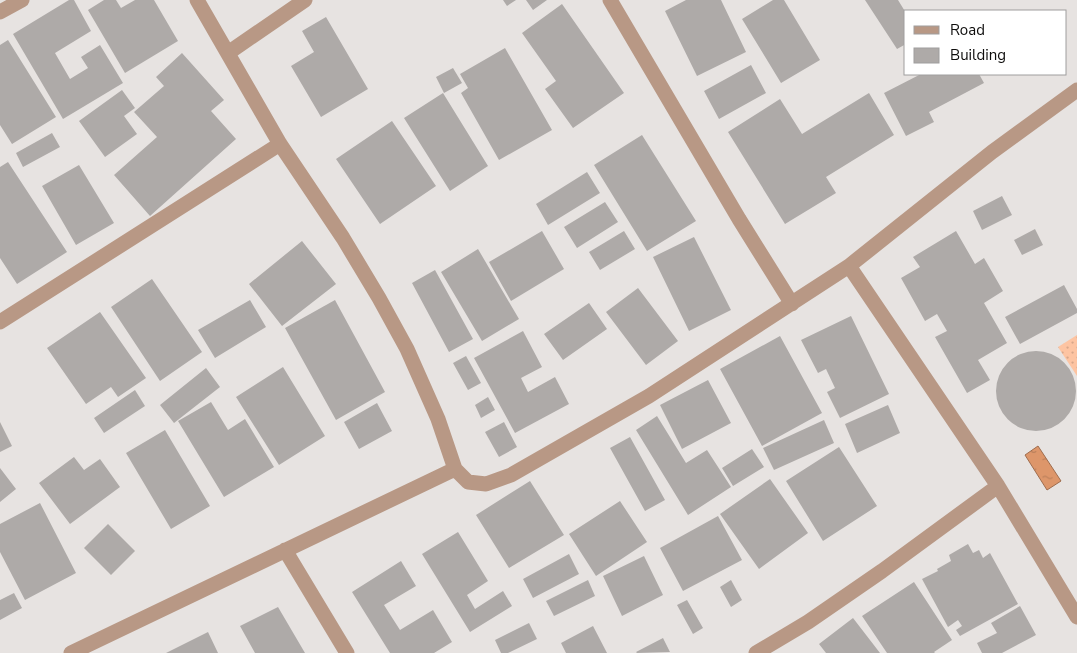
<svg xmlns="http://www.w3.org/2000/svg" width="1077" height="653" viewBox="0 0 1077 653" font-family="'Nunito Sans',sans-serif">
	<defs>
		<pattern id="garden-dots" width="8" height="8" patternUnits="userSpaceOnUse" patternTransform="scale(1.25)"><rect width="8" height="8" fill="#fdc4a2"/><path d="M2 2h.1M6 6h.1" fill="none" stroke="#d8a78a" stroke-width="1.8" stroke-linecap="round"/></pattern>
		<pattern id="water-ripples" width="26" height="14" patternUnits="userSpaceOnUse" patternTransform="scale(1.25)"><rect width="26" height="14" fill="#dd966a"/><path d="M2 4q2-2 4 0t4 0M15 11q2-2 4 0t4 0" fill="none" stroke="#bc805b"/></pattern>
	</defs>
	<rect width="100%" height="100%" fill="#e7e3e1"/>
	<!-- garden -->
	<path fill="url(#garden-dots)" d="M1077 335V376L1058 347Z"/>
	<!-- water -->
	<path fill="url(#water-ripples)" stroke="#9f6d4e" d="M1038 446 1061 481 1047 490 1025 455Z"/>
	<!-- building -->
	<path fill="#aeaaa8" d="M69 0H74L91 31 55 53 70 79 88 68 81 57 100 45 123 83 63 119 13 34Z
		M104 0H116L121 8 135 0H154L178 41 125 73 88 10Z
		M503 0H516L507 6Z
		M526 0H547L533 10Z
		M686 0H721L746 52 697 76 665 11Z
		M773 0H784L820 60 781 83 742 19Z
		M865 0H898L906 13V44L897 49Z
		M562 4 624 93 573 128 545 89 556 81 522 33Z
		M326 17 368 89 321 117 291 66 314 52 302 31Z
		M8 40 56 117 12 144 0 125V45Z
		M505 48 552 130 499 160 461 93 468 88 460 74Z
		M182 53 224 100 211 111 236 139 150 216 114 175 157 137 134 112 164 86 156 77Z
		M751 65 766 93 719 119 704 91Z
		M453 68 462 83 444 93 436 77Z
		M921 74H979L984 83 929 112 934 122 906 136 884 93Z
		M122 90 135 108 124 116 137 134 105 157 79 121Z
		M443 93 488 166 450 191 404 118Z
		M869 93 894 135 826 177 836 193 785 224 728 132 780 99 802 134Z
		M392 121 436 186 380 224 336 159Z
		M52 133 60 147 23 167 16 153Z
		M642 135 696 221 647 251 594 165Z
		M8 162 67 252 17 284 0 258V167Z
		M79 165 114 223 76 245 42 186Z
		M587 172 600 193 548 225 536 204Z
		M1002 196 1012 215 982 230 973 211Z
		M605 202 618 222 577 248 564 227Z
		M1035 229 1043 245 1022 255 1014 240Z
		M542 231 564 269 511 301 489 262Z
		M624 231 635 249 600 270 589 252Z
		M956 231 975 264 984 258 1003 291 984 303 1007 343 978 360 990 380 967 393 935 337 947 331 937 314 925 321 901 278 920 267 913 257Z
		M694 237 731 310 689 331 653 257Z
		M302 241 336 284 282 326 249 284Z
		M478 249 519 319 482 341 441 272Z
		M435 270 473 339 449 352 412 283Z
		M152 279 202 352 160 381 111 307Z
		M1064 285 1077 309V313L1020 344 1005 317Z
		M638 288 678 341 646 365 606 312Z
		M250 300 266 327 215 358 198 330Z
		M335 300 385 392 336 420 285 328Z
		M589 303 607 329 563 360 544 334Z
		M100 312 146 378 118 397 111 387 86 404 47 348Z
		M851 316 889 394 840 418 827 392 835 388 826 369 818 373 801 340Z
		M523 331 542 367 521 378 528 392 555 377 569 404 515 433 474 358Z
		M780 336 822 413 762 446 720 369Z
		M996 391a40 40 0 1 1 80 0a40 40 0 1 1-80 0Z
		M466 356 481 383 468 390 453 363Z
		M283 367 325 436 279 465 236 397Z
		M206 368 220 387 174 423 160 405Z
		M708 380 731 423 682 449 660 405Z
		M135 390 145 406 104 433 94 418Z
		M488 397 495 410 481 418 475 405Z
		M211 402 228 430 245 419 274 467 224 497 178 421Z
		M377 403 392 431 359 449 344 422Z
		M888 405 900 433 857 453 845 424Z
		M657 416 686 463 707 450 731 487 688 515 636 430Z
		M824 420 834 443 774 470 763 448Z
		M0 422 12 446 0 452Z
		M504 422 517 447 499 457 485 432Z
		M165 430 210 506 171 529 126 453Z
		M630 437 665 500 645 511 610 448Z
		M839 447 877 506 823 541 786 481Z
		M752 449 764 467 733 486 722 468Z
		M74 457 84 470 100 459 120 487 70 524 39 483Z
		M0 468 16 489 0 502Z
		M770 479 808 533 759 569 720 514Z
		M530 481 564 535 509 568 476 515Z
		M620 501 647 542 596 576 569 534Z
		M40 503 76 573 25 600 0 552V524Z
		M718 516 742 560 683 591 660 548Z
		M108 524 135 551 111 575 84 548Z
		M458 532 488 581 467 595 475 609 503 591 512 606 470 632 422 554Z
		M968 544 973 553 979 550 983 558 990 553 1018 604 960 636 956 630 962 626 958 620 948 627 922 579 938 571 937 569 951 561 949 555Z
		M569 554 579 574 533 598 523 579Z
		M644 556 663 595 622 616 603 576Z
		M401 561 416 586 384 605 400 630 433 610 452 642 434 653H390L352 592Z
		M588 580 595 596 554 616 546 601Z
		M731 580 742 600 731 607 720 587Z
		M914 582 952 640 934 652 935 653H887L862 616Z
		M14 593 22 608 0 620V600Z
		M687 600 703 628 693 634 677 605Z
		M1020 606 1036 635 1002 653H982L977 643 997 633 991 623Z
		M278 607 305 653H255L240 626Z
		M853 618 880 653H826L819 644Z
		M529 623 537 639 508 653H501L495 640Z
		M593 626 607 653H566L561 643Z
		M208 632 218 653H166Z
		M663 638 670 652 637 653 636 652Z"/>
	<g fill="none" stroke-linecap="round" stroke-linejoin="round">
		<!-- street -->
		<path stroke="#b89885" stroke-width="15" d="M197 0 280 144 343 238 379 298 407 349 438 419 455 469 468 482 486 484 511 475 649 396 849 266 992 152 1077 90
			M610 0 739 219 792 304
			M0 12 22 0
			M228 53 305 0
			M849 266 998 486 1077 617
			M0 322 280 144
			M285 550 347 653
			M71 653 455 469
			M756 653 808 622 882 571 998 486"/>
	</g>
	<!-- legend -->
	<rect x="904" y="10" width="162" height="65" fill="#ffffff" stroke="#9f9e9e"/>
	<rect x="914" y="26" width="25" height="8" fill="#b89885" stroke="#9f9e9e"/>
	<text x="950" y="35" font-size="15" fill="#0e0d0c">Road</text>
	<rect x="914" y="48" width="25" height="15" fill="#aeaaa8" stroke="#9f9e9e"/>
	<text x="950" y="60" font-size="15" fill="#0e0d0c">Building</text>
</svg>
